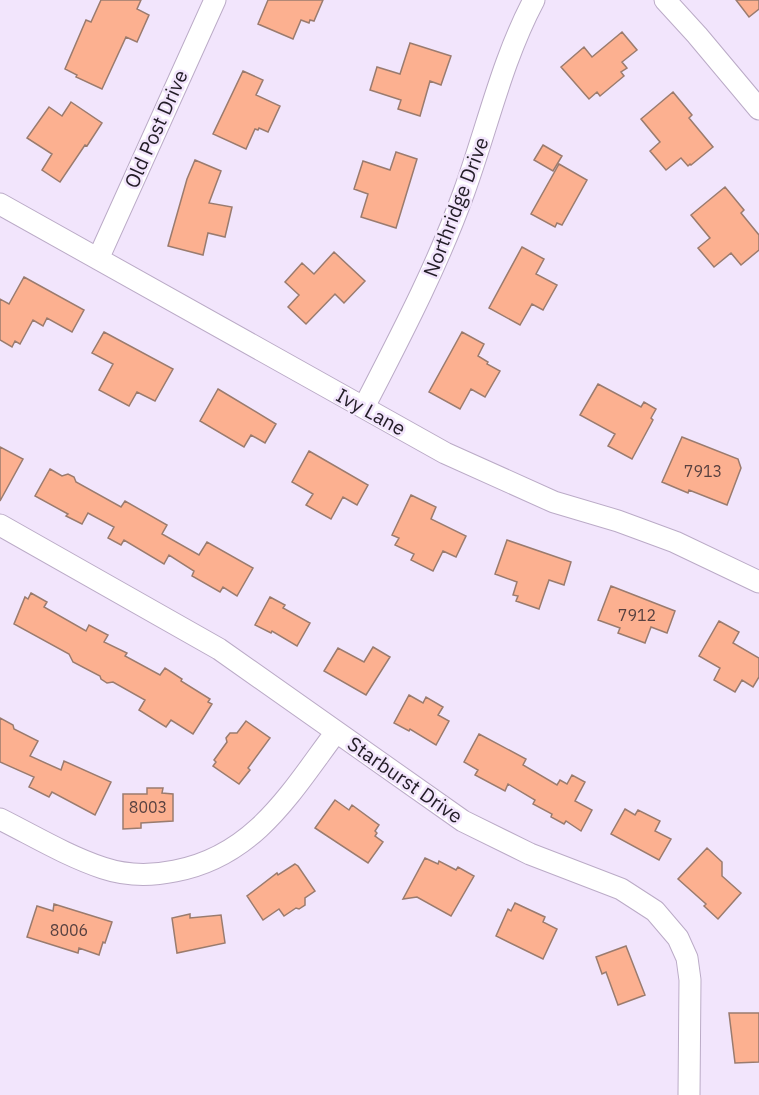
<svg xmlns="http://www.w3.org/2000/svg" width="759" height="1095" viewBox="0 0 759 1095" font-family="'IBM Plex Sans',sans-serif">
	<rect width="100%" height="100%" fill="#f2e5fc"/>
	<!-- building -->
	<path fill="#fcb090" stroke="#9a7b6e" stroke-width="1.5" d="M101 0H141L137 9 149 15 137 42 126 37 102 89 76 77 77 75 65 69 86 20 91 22Z
		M268 0H323L314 21 310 20 309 23 301 20 293 39 258 24Z
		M736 0H759V9L749 17Z
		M622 32 637 50 622 62 627 68 621 72 624 76 600 96 597 92 589 99 561 67 584 47 592 57Z
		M410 43 451 56 441 85 430 81 420 116 398 109 401 100 370 90 377 67 400 74Z
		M243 71 263 80 256 95 280 106 268 132 259 128 258 130 255 129 246 149 213 134Z
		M673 92 692 115 689 118 713 147 691 165 690 164 688 166 681 158 666 170 650 151 660 142 641 119Z
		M71 102 102 123 87 146 85 145 60 182 42 170 52 154 27 138 49 107 62 116Z
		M543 145 562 156 553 171 534 160Z
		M396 152 417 159 396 228 361 217 368 194 354 189 363 161 390 170Z
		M195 160 221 171 209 203 232 207 225 237 208 233 203 255 168 246 187 179Z
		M559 164 587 180 562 225 557 223 555 227 531 214Z
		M725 187 744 210 741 213 759 235V250L741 265 731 253 714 267 698 248 710 238 691 215Z
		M522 247 544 259 536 274 557 285 543 310 532 304 520 325 489 308Z
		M334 252 365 281 344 303 335 294 306 324 288 307 299 295 285 282 302 263 314 274Z
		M24 277 84 310 72 332 47 318 43 326 33 320 20 344 15 341 12 347 0 340V299L9 304Z
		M104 332 173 369 155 401 137 392 129 406 99 390 113 364 92 353Z
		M462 332 484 344 478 356 488 362 487 364 500 371 485 397 471 389 460 409 429 392Z
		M598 384 641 407 644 402 656 409 651 418 653 420 632 459 608 446 615 434 580 415Z
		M218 389 276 424 265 443 251 435 244 447 200 421Z
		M682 437 738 459 741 468 727 505 689 490 688 493 662 482Z
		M0 447 23 459 0 501Z
		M309 451 368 485 357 505 343 497 331 519 306 505 313 494 292 482Z
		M50 469 62 476 68 474 74 477 76 482 121 507 125 501 167 525 162 534 199 555 207 542 253 568 237 596 223 587 220 592 192 576 194 571 169 555 164 564 124 540 121 545 108 538 114 527 88 513 82 524 66 516 68 514 35 496Z
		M411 495 436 507 431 519 466 536 456 557 443 551 433 571 411 560 414 554 395 545 399 538 392 535Z
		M507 540 571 562 564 585 549 580 539 609 516 601 518 596 513 595 517 582 495 574Z
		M611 586 675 611 667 633 651 627 645 643 618 633 620 628 598 620Z
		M31 593 47 602 44 607 86 631 89 625 108 635 104 642 127 653 125 656 160 675 165 668 182 679 181 681 210 699 208 702 212 704 193 734 171 720 166 727 139 710 145 700 113 682 107 683 101 679 100 676 73 662 69 654 14 624 25 597 28 599Z
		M270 597 285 605 283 608 310 623 297 646 272 631 271 633 255 625Z
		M719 621 739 632 733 643 759 658V677L753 687 742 680 735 692 714 680 720 668 699 656Z
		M373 647 390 657 366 695 324 671 338 648 364 662Z
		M409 695 423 703 426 697 443 707 438 715 449 721 436 745 410 729 409 731 394 723Z
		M0 718 13 725 14 729 38 741 30 756 61 770 64 761 111 782 95 815 52 792 49 797 29 787 34 777 0 762Z
		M246 721 270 738 248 768 250 770 239 784 213 766 216 762 214 760 227 742 226 738 230 733H237Z
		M479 734 526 759 523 765 557 785 560 780 567 784 572 775 585 782 575 801 592 810 581 831 566 821 564 824 551 817 552 814 533 804 535 800 508 784 505 791 475 775 478 770 464 762Z
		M147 788H163L162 793 173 794V821L141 823V828L123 829V794H147Z
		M335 800 349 810 352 805 379 825 375 831 377 833 375 836 383 842 368 863 315 828Z
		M625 809 635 815 638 810 660 821 655 831 671 839 659 860 611 834Z
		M707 848 722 862V876L741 893 718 919 704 906 706 904 678 879Z
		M425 858 438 864 439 861 456 870 458 867 474 876 451 916 417 897 403 899Z
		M295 864 298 866 315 891 305 898V905L299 909 296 908 284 916 279 909 263 920 247 896 277 873 278 875Z
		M515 903 545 917 543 922 557 929 543 959 496 936 508 909 511 911Z
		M54 904 112 922 105 943 103 942 99 955 79 948 78 953 27 937 37 906 53 911Z
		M190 914V918L221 915 225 943 177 953 172 918Z
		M626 946 645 995 618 1005 606 972 602 974 596 957Z
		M729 1013H759V1062L735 1063Z"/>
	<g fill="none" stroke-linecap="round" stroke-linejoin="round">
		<!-- minor casing -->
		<g stroke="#bbabc7" stroke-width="23">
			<path id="minor" d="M665 0 697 35 759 109
				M0 204 445 453 554 502 618 521 675 542 759 582
				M98 259 215 0
				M364 407C400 337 437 267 464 192 487 129 502 60 534 0
				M0 525 219 649 463 821 530 854 621 889 655 911 678 938 687 958 690 980 689 1095
				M0 819C34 836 67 856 103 868 127 876 151 876 175 871 255 856 291 792 336 732"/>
		</g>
		<!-- minor -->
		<use href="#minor" stroke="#fff" stroke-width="21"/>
	</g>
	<g text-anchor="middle" stroke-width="5" stroke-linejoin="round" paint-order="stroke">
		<!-- number labels -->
		<g font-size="16" fill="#584140">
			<text x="703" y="477">7913</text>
			<text x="637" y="621">7912</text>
			<text x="148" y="813">8003</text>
			<text x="69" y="936">8006</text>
		</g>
		<!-- street labels -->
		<g font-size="20" fill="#221c26" stroke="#f2e5fc">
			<text transform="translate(156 129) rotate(-66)" y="7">Old Post Drive</text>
			<text transform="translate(456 207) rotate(-69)" y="7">Northridge Drive</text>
			<text transform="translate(371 412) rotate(29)" y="7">Ivy Lane</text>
			<text transform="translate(405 780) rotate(35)" y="7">Starburst Drive</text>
		</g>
	</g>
</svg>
